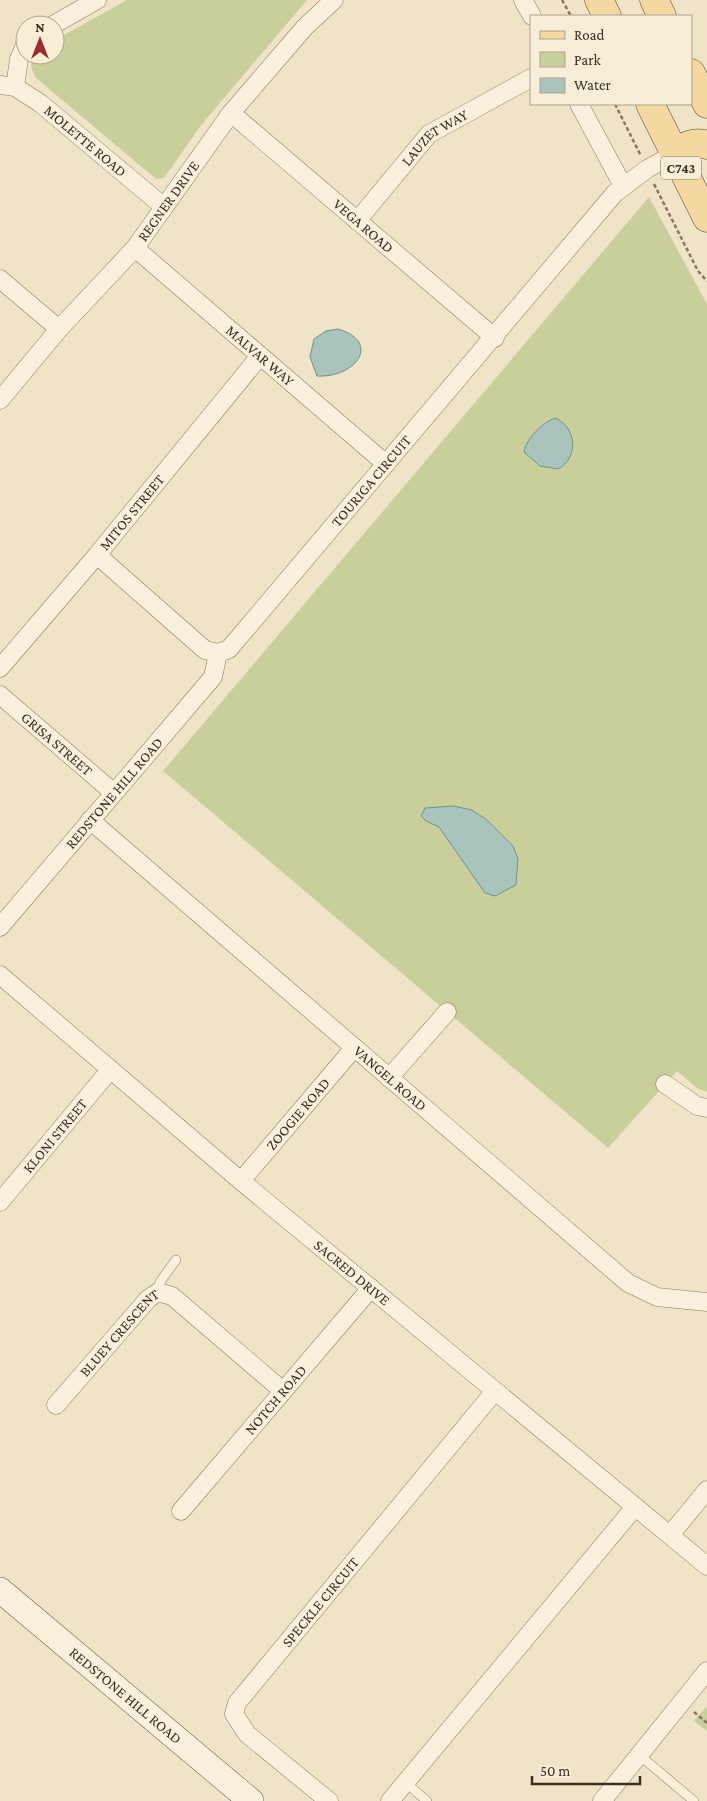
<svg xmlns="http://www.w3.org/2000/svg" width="707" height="1801" viewBox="0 0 707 1801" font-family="'Crimson Pro',serif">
	<rect width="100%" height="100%" fill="#f0e4c8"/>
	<!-- green -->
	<path fill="#c9cf9b" d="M127 0H307L202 124 164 178 156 179 35 77 31 66 34 55H55V40Z
		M649 197 707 304V1092L697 1088 677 1071 608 1148 163 771Z
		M707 1706V1731L694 1721Z"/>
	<!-- water -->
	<path fill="#a9c4bc" stroke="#6f938a" d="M338 329C382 342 356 378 317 376L310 357 314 339 326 331Z
		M555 418C577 427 579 458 558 469L540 466 524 452C526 439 542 423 555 418Z
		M453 806 472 810 487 820 513 846 518 859 516 885 495 896 485 893 439 827 426 821 421 816 425 808Z"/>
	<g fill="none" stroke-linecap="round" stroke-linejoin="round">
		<!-- lane casing -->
		<g stroke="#8d765c" stroke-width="10">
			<path id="lane" d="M158 1292 160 1282 176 1260
				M638 1754 694 1801
				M406 1783 427 1801"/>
		</g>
		<!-- street casing -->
		<g stroke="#8d765c" stroke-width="19">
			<g id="street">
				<path d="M523 0 532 16"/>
				<path d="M53 25 97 0"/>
				<path id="s1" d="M0 85 15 87 40 103 164 207"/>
				<path d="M15 87 19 59 25 45"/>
				<path d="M579 104 623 186"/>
				<path id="s2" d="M231 113 495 338"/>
				<path id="s3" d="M357 221 429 134 531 78"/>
				<path id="s4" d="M135 248 386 464"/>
				<path d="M0 279 59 329"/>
				<path id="s5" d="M0 400 59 329 135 248 231 113 305 27 334 0"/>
				<path id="s6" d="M97 555 205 650 218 653 229 649 615 193 647 169 674 154"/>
				<path id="s7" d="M0 668 97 555 260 356"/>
				<path id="s8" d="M0 695 114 793"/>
				<path id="s9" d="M90 820 628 1283 657 1297 707 1302"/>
				<path id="s10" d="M0 927 213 677 218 653"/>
				<path id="s11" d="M0 975 241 1181 707 1566"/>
				<path d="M389 1078 447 1012"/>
				<path d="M665 1084 697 1106 707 1108"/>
				<path id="s12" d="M241 1181 354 1048"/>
				<path id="s13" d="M0 1202 110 1070"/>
				<path id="s14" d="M56 1405 148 1299 158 1292 172 1296 283 1391"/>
				<path id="s15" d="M181 1511 371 1288"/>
				<path d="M670 1535 707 1490"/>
				<path id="s16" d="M329 1801 247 1734 234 1714 237 1703 495 1391"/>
				<path d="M390 1801 635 1507"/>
				<path d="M602 1801 707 1671"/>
			</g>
		</g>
		<!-- secondary casing -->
		<g stroke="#6f573f" stroke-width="26">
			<g id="secondary">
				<path id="s17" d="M0 1590 251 1801"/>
			</g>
		</g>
		<!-- primary casing -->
		<g stroke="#5b4430" stroke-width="29">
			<path id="primary" d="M599 0 607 16
				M654 0 662 16
				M691 73 707 104
				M650 104 707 218
				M674 154C685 146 694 140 707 145"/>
		</g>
		<!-- path -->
		<path stroke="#8d765c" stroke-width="2.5" stroke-dasharray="4 2.5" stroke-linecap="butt" d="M562 0 571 16
			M615 104 641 156
			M654 184 698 271 707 281
			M694 1712 707 1723"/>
		<!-- lane -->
		<use href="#lane" stroke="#faf1dc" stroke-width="9"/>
		<!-- street -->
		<use href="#street" stroke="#faf1dc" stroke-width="18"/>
		<!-- secondary -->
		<use href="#secondary" stroke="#faf1dc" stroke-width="25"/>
		<!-- primary -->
		<use href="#primary" stroke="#f3d9a0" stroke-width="28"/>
	</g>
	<g text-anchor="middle" stroke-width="4.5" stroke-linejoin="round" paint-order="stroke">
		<!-- shield labels -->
		<rect fill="#f7eed8" stroke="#756857" stroke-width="1" x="661" y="156.5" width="40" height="23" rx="4"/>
		<g font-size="14" font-weight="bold" fill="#3d2e20">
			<text x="681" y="173">C743</text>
		</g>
		<!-- street labels -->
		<g font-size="15" fill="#3d2e20" stroke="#f7eed8">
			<text dy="5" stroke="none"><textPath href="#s3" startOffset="115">LAUZET WAY</textPath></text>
			<text dy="5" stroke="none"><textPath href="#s1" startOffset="104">MOLETTE ROAD</textPath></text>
			<text dy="5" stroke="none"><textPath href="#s5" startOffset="261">REGNER DRIVE</textPath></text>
			<text dy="5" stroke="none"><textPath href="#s2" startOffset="174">VEGA ROAD</textPath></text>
			<text dy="5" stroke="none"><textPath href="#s4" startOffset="165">MALVAR WAY</textPath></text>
			<text dy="5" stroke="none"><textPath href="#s6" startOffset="389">TOURIGA CIRCUIT</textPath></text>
			<text dy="5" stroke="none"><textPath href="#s7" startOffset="204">MITOS STREET</textPath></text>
			<text dy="5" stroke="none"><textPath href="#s8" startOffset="75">GRISA STREET</textPath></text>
			<text dy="5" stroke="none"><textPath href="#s10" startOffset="176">REDSTONE HILL ROAD</textPath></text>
			<text dy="5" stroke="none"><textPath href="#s9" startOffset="396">VANGEL ROAD</textPath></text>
			<text dy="5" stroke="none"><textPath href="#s12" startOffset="88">ZOOGIE ROAD</textPath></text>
			<text dy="5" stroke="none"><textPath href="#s13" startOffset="86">KLONI STREET</textPath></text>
			<text dy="5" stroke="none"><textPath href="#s11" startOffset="461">SACRED DRIVE</textPath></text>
			<text dy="5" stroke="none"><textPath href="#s14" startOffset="96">BLUEY CRESCENT</textPath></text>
			<text dy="5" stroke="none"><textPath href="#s15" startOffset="146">NOTCH ROAD</textPath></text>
			<text dy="5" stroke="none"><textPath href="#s16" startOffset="272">SPECKLE CIRCUIT</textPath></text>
			<text dy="5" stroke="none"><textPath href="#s17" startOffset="164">REDSTONE HILL ROAD</textPath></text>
		</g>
	</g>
	<!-- legend -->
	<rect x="530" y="15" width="162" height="90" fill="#f7eed8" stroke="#ada18e"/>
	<rect x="540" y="31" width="25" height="8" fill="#f3d9a0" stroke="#ada18e"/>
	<text x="574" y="40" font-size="15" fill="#3d2e20">Road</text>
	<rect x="540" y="52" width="25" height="15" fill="#c9cf9b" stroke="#ada18e"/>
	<text x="574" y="65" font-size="15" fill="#3d2e20">Park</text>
	<rect x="540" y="78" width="25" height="15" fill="#a9c4bc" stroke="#ada18e"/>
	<text x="574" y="90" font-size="15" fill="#3d2e20">Water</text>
	<!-- north arrow -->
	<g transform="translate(40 40)"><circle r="24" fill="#f7eed8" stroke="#ada18e"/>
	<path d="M0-4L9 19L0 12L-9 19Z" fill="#9e2a2b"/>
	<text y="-8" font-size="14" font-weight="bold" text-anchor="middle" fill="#3d2e20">N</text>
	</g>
	<!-- scale -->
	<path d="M532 1776v8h108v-8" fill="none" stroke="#3d2e20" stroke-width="2.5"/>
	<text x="540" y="1776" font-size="15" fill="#3d2e20" stroke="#f7eed8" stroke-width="4" paint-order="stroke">50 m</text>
</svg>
